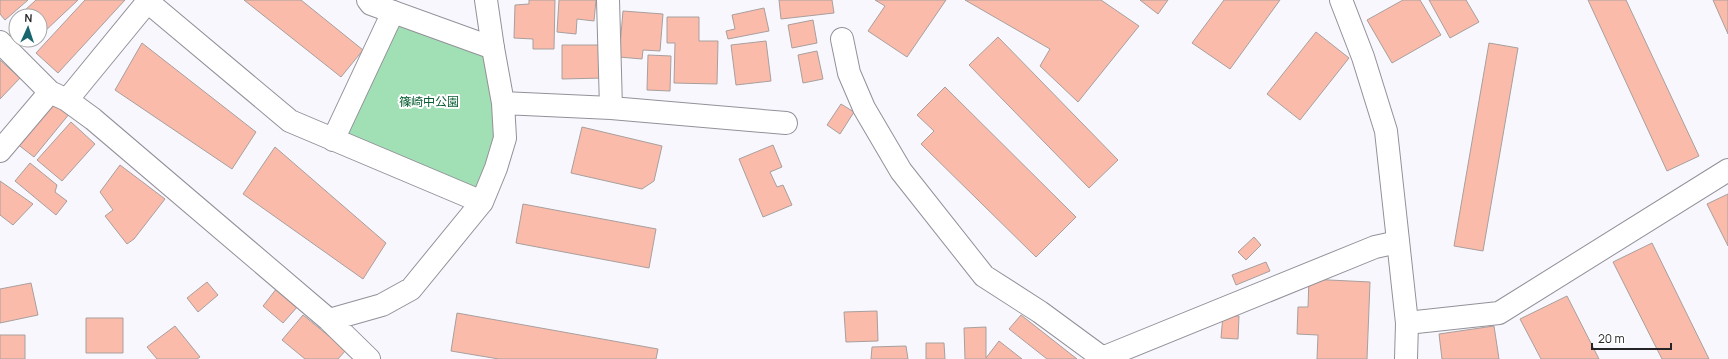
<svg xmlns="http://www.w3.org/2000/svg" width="1728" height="359" viewBox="0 0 1728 359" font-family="Manrope,'Noto Sans JP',sans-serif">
	<rect width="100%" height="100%" fill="#f8f7fe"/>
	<!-- green -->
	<path fill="#a1e0b5" d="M393 12 493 48 503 103 482 202 333 140Z"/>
	<!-- building -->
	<path fill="#fbbbaa" stroke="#a89f9d" d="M0 0H28L5 20 0 14Z
		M36 0H78L44 32 40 28V16H29L24 11Z
		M85 0H125L58 73 36 53Z
		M244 0H301L363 50 341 77Z
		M529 0H555L554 49H533V39L514 38 515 5 529 4Z
		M559 0H596L594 21 577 19 576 34 557 32Z
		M779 0H832L834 13 781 19Z
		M875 0H946L907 57 868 31 885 6Z
		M965 0H1101L1139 26 1078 102 1040 66 1050 49Z
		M1140 0H1168L1158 14Z
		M1224 0H1280L1230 69 1192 43Z
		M1403 0H1420L1441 35 1392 63 1367 20Z
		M1429 0H1466L1479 22 1450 38Z
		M1588 0H1626L1699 156 1667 171Z
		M1713 0H1728V34Z
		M764 8 769 31 728 39 726 31 735 29 732 15Z
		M623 11 663 14 660 51 643 50 642 59 619 57Z
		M667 17H699V41H718L717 84 674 83 675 43H667Z
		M813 20 817 43 792 48 788 25Z
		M1316 32 1349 58 1300 120 1267 94Z
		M998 37 1118 160 1089 188 969 65Z
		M766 41 771 81 736 85 731 45Z
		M142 43 256 132 232 169 115 90Z
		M1489 43 1518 48 1483 251 1454 246Z
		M562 45H604V78L562 79Z
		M817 51 823 79 803 83 798 55Z
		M648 55 671 56 670 91 647 90Z
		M0 60 20 78 0 99Z
		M945 87 1076 217 1036 257 921 144 934 131 917 115Z
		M53 99 70 113 34 157 16 143Z
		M841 104 854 112 840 134 827 125Z
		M71 122 95 144 62 181 37 160Z
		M582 127 662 146 654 181 642 189 571 173Z
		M773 145 782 167 770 172 777 187 783 185 792 205 763 217 739 159Z
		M275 147 386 243 363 279 243 194Z
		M30 163 57 185 55 192 67 201 56 215 15 181Z
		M120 165 165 199 134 239 127 244 105 216 113 210 100 192Z
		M0 181 33 204 13 225 0 215Z
		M1728 194V246L1707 204Z
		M523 204 656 229 649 268 516 243Z
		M1254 237 1261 245 1246 260 1238 252Z
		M1652 243 1709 359H1662L1613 262Z
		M1266 262 1270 271 1236 285 1232 275Z
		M1309 279 1370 282 1367 359H1317L1318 335 1297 334 1298 307H1308Z
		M207 282 218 295 198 312 187 298Z
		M31 283 38 315 0 323V289Z
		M277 288 298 306 283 323 263 306Z
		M1567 296 1599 359H1541L1520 319Z
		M877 311 878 341 846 342 844 312Z
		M457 313 658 349 656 359H499L451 351Z
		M303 315 346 350 338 359H305L282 340Z
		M1021 315 1077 359H1047L1009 329Z
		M1223 315 1239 316 1238 339 1221 338Z
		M86 318H123V353H86Z
		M175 326 200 357 197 359H157L147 347Z
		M1494 326 1499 359H1442L1439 334Z
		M986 327V358L999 341 1022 359H965L964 328Z
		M0 335H25V359H0Z
		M926 343H944L945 359H926Z
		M906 346 908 359H871L872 347Z"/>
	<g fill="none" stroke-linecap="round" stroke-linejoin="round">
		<!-- street casing -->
		<g stroke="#929199" stroke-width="24">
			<path id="street" d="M148 2 290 121 482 202
				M842 39 849 73 864 108 901 171 984 276 1040 312 1104 359
				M0 42 50 92 67 100 93 119 329 320 369 359
				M67 100 149 0
				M503 103 611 108 608 0
				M611 108 786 123
				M333 140 393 12
				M0 151 50 92
				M329 320 382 305 411 289 482 202 496 168 505 138 503 103 493 48 486 0
				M1407 323 1499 313 1728 170
				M1102 358 1375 247 1398 242"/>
		</g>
		<!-- secondary casing -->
		<g stroke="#929199" stroke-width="24">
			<path id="secondary" d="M368 0 371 4 493 48
				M1341 0 1363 57 1386 131 1407 323 1406 359"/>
		</g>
		<!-- street -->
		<use href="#street" stroke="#fff" stroke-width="22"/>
		<!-- secondary -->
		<use href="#secondary" stroke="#fff" stroke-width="22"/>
	</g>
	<g text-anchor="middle" stroke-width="4" stroke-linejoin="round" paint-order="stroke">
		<!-- park labels -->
		<g font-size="12" fill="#0a5e33" stroke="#fff">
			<text x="429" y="106">篠崎中公園</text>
		</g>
	</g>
	<!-- north arrow -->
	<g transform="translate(28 28) rotate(3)"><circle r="19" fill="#ffffff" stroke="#a8a7a9"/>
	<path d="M0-3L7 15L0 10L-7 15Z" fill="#1a666e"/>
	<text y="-6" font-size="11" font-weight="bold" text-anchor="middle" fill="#252427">N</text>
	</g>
	<!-- scale -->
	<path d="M1592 343v6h79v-6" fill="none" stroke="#252427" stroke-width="2"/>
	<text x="1598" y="343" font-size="12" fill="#252427" stroke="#ffffff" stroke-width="3" paint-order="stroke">20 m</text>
</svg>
